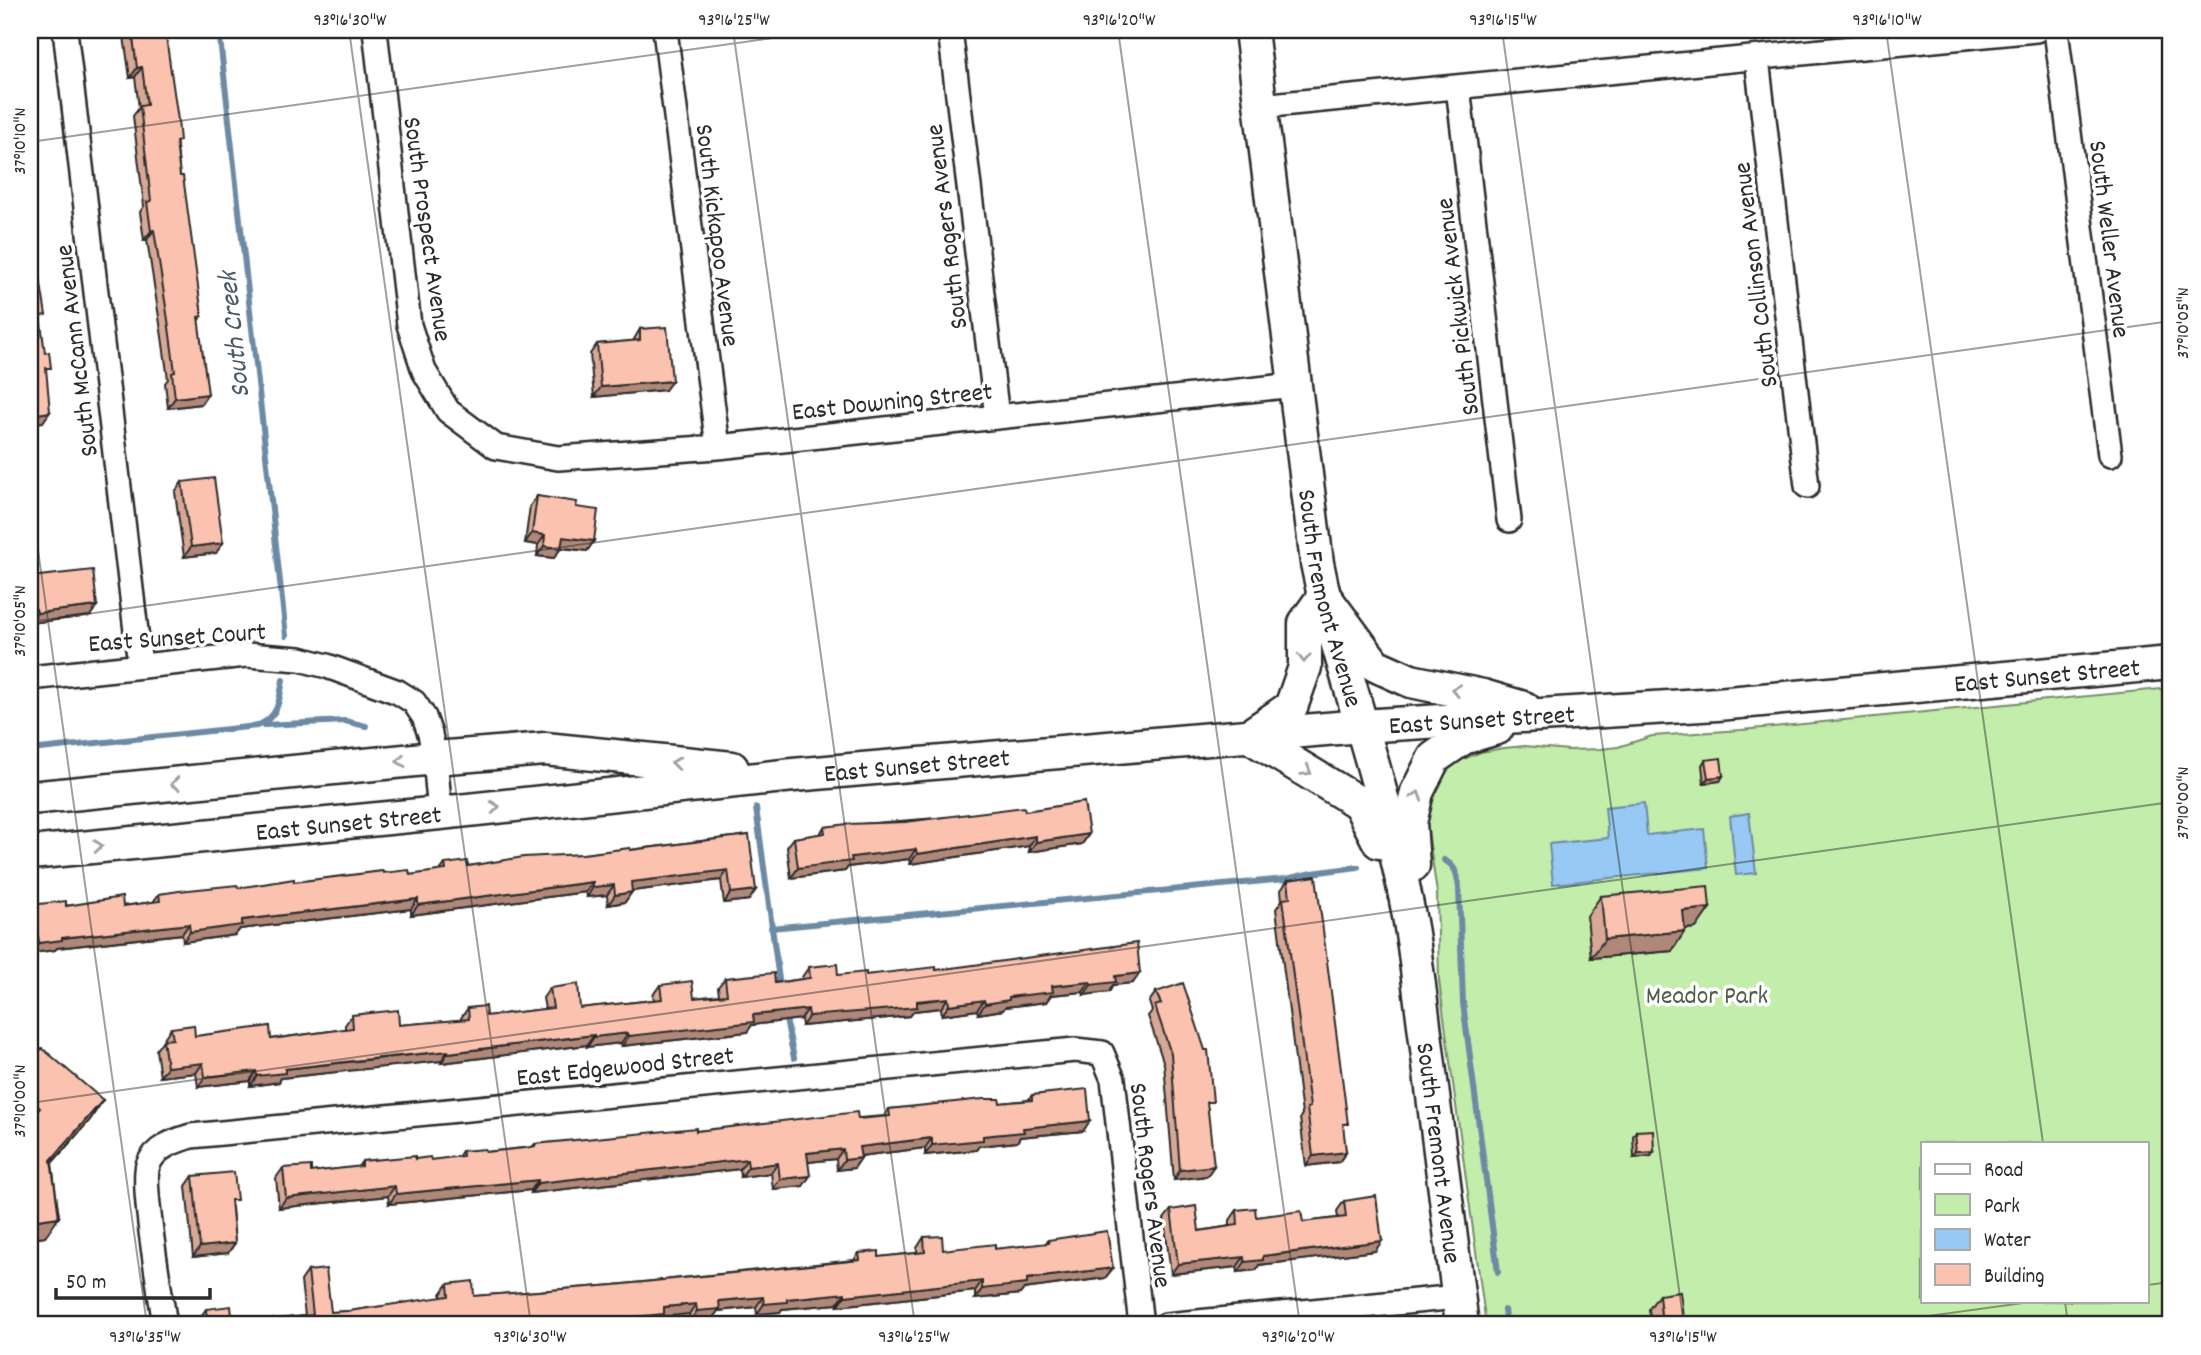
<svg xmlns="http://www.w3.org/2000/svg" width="2201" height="1355" viewBox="0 0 2201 1355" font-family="Dekko,sans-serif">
	<rect width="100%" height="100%" fill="#fff"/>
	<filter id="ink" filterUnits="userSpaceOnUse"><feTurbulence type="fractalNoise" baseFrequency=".0143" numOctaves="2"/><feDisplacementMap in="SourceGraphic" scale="14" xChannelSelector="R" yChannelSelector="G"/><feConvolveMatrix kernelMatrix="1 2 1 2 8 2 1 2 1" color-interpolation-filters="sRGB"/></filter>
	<g filter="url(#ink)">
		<!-- green -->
		<path fill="#c2edaa" stroke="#768c6a" stroke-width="2" fill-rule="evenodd" d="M2171 688V1325H1486L1439 981 1437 893 1427 824 1431 798 1447 771 1456 762 1481 752 1504 748 1525 746 1569 750 1600 749 1618 747 1652 736 1741 730ZM1923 1143H2147V1301H1923Z"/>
		<!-- water -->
		<path fill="#97c9f4" stroke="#6c8aa4" stroke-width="2" d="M1644 803 1647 835 1704 829 1708 868 1553 884 1549 844 1608 838 1605 807Z
			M1749 813 1756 873 1736 875 1730 816Z"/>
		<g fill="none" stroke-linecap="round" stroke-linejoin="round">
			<!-- stream -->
			<path stroke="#6c8aa4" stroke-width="6" d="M219 30 286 636
				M264 725 345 721 366 726
				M30 750 257 726C279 717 279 701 283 680
				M756 808 780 987
				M1444 860C1457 867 1457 875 1459 888L1463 1003 1498 1272
				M771 928 1286 879 1312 873 1358 867
				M785 1015 794 1058
				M1504 1310 1506 1325"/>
			<!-- minor casing -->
			<g stroke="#2b2b2b" stroke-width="28">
				<path id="minor" d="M65 30 140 665
					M375 30 409 325 424 371 448 411 496 447 558 458 718 447 1295 385
					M665 30 718 447
					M950 30 997 417
					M2056 30 2110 455
					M1757 59 1807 486
					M1458 87 1509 520
					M1261 106 2036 30
					M30 678 246 655 300 659 327 666 398 692 414 702 424 717 430 734 435 758 440 813
					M165 1325C161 1297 141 1185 148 1165 155 1147 175 1141 191 1136L1075 1050 1102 1053 1113 1079 1141 1325
					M1166 1325 1458 1297"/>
			</g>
			<!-- secondary casing -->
			<g stroke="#2b2b2b" stroke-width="37">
				<g id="secondary">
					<path id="s1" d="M1251 30 1317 563 1324 596C1356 711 1396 827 1414 946L1462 1325"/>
					<path d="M30 798 435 758 545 749 732 768"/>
					<path d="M1379 842 1359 803 1249 736 1291 707 1305 667V623L1324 596 1375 665 1411 681 1483 696 1524 708"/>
					<path id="s2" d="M30 853 440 813 793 775 1361 726 1717 704 2171 663"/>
					<path d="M1413 865 1410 823 1417 792 1434 758 1463 738 1497 728"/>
				</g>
			</g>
			<!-- minor -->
			<use href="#minor" stroke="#fff" stroke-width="23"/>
			<!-- secondary -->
			<use href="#secondary" stroke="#fff" stroke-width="32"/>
		</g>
		<!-- wall -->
		<path fill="#d8a896" stroke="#2b2b2b" stroke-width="2" d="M123 30H165L180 176 202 316 198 321 201 404 168 408 165 383 168 379 161 330 147 240H144L140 212 144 206 133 116 139 108 135 77 130 78Z
			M640 329 665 390 594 397 590 354 597 344 633 341Z
			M182 482 216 553 184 557 175 492Z
			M537 496 576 507 594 541 587 551 561 548 554 558 537 556 538 545 525 543 530 506Z
			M30 577 90 616 30 623Z
			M1705 760 1720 781 1704 783 1702 765Z
			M1025 811 1089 834 1082 844 1029 852V846L910 864 909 859 848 867 845 871 791 878 787 847 794 838 820 834 824 827Z
			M749 835V900L724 903 721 880 632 891 625 902 608 905 607 895 587 897 586 892 411 915V909L240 929 235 935 183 942 182 934 57 948 55 950 32 953 30 905 123 906 153 902 159 894 238 888 383 873 410 875 440 871 445 864 468 866 583 854 630 850Z
			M1288 880 1343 1130 1346 1152 1339 1162 1306 1166 1300 1118 1302 1114 1276 909 1282 900 1281 890Z
			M1601 896 1696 928 1685 929 1672 951 1591 958 1587 916Z
			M809 967 838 975H866L936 970 1133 983 1113 985 1109 992 1084 995 1083 992 1051 995 1046 1002 1005 1007 1003 1010 978 1014 977 1010 942 1015 941 1008 914 1011 910 1016 802 1026 801 1019 752 1025 747 1032 622 1046 621 1043 587 1047V1045L441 1063V1061L372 1068 281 1078 279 1082 250 1086V1081L198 1087 196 1073 160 1077 156 1050 163 1040H165L164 1038 171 1028 195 1036 271 1039 345 1029V1025L352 1015 399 1025 461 1020V1018L468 1008 486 1016 545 1009 543 998 550 988 580 1008 654 1000 653 995 660 985 694 998 719 995 718 987 725 978 775 983 802 979V977Z
			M1156 992 1208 1109 1207 1176 1174 1180 1164 1064 1148 1016 1152 1011 1149 1002Z
			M30 1062 103 1100 90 1120 52 1163 59 1217 45 1237 30 1239Z
			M1032 1095 1083 1131 1020 1137 1017 1142 979 1146 976 1150 925 1155V1148L860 1156 861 1158 854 1168 837 1170 836 1159 808 1162 803 1186 773 1189 771 1173 741 1177 740 1169 531 1193V1190L389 1204 388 1196 279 1208 276 1178 283 1168 311 1172 358 1167 362 1161 415 1159 431 1160 458 1157 462 1151 486 1152 532 1147 535 1144 884 1116 889 1109 1000 1103 1028 1100Z
			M1636 1131 1651 1156 1634 1158 1633 1136Z
			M193 1176 232 1207 235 1243 228 1253 193 1257 186 1186Z
			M1344 1201 1375 1251 1259 1265 1256 1270 1238 1272 1237 1267 1171 1274 1164 1219 1171 1210 1199 1231 1230 1226V1220L1237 1210 1256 1217 1303 1222 1338 1218 1337 1211Z
			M924 1237 943 1250 995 1249 1045 1244 1048 1240 1113 1268 1105 1278 1024 1289 1020 1294 975 1299V1291L838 1306 837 1304 782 1309 780 1312 757 1314 756 1307 718 1311 712 1319 690 1321 689 1314 662 1317 657 1324 646 1325H266L270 1320 305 1316 301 1281 308 1271 331 1312 349 1311 441 1298V1294L448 1284 474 1296 614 1285 854 1260 859 1253 879 1257 917 1253V1248Z
			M1659 1295 1684 1325H1651L1649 1309Z
			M206 1309 233 1325H199V1319Z"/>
		<!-- shaded-wall -->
		<path fill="#b0887a" stroke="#2b2b2b" stroke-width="2" d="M142 67 135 77 130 78 137 68Z
			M154 230 147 240H144L151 231Z
			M672 381 665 390 594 397 601 387Z
			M208 394 201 404 168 408 175 398Z
			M50 412 43 422 30 424V415Z
			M532 533 545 535 538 545 525 543Z
			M563 537 594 541 587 551 556 547Z
			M223 543 216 553 184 557 191 547Z
			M544 546 561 548 554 558 537 556Z
			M97 606 90 616 30 623 37 613Z
			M36 609 30 619V610Z
			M1723 776 1720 781 1704 783 1708 778Z
			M1089 834 1082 844 1029 852 1036 842Z
			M1036 836 1029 846 910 864 917 854Z
			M916 849 909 859 848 867 845 871 791 878 798 868 851 857Z
			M728 870 721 880 624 892 631 882Z
			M593 882 586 892 411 915 418 905Z
			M614 885 607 895 587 897 593 887Z
			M756 890 749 900 724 903 731 893Z
			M632 892 625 902 608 905 615 895Z
			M418 899 411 909 240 929 235 935 183 942 190 932 242 920Z
			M1710 908 1696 928 1670 930 1683 911Z
			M189 924 182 934 57 948 55 950 32 953 39 943 62 938Z
			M1685 931 1672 951 1591 958 1605 939Z
			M38 936 31 946H30V937Z
			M1140 973 1133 983 1113 985 1109 992 1084 995 1091 985 1115 976Z
			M1090 982 1083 992 1051 995 1046 1002 1005 1007 1003 1010 978 1014 985 1004 1052 986Z
			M948 998 941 1008 914 1011 910 1016 802 1026 809 1016Z
			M984 1000 977 1010 942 1015 949 1005Z
			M808 1009 801 1019 752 1025 747 1032 622 1046 629 1036 753 1015Z
			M628 1033 621 1043 587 1047 594 1037Z
			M594 1035 587 1045 441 1063 448 1053Z
			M448 1051 441 1061 281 1078 279 1082 250 1086 257 1076 285 1069Z
			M203 1063 196 1073 160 1077 167 1067Z
			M256 1071 250 1081 198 1087 205 1077Z
			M103 1100 90 1120 37 1180 51 1160Z
			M1090 1121 1083 1131 1020 1137 1017 1142 979 1146 976 1150 925 1155 932 1145 1023 1128Z
			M932 1138 925 1148 852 1157 859 1147Z
			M843 1149 836 1159 800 1163 807 1153Z
			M1346 1152 1339 1162 1306 1166 1313 1156Z
			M1654 1152 1651 1156 1634 1158 1638 1153Z
			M861 1158 854 1168 837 1170 844 1160Z
			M747 1159 740 1169 531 1193 538 1183Z
			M778 1163 771 1173 741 1177 748 1167Z
			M1214 1166 1207 1176 1174 1180 1180 1170Z
			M810 1176 803 1186 773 1189 780 1179Z
			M538 1180 531 1190 389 1204 396 1194Z
			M395 1186 388 1196 279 1208 286 1198Z
			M59 1217 45 1237 30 1239V1221Z
			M1382 1241 1375 1251 1259 1265 1256 1270 1238 1272 1245 1262 1263 1256Z
			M235 1243 228 1253 193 1257 200 1247Z
			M1244 1257 1237 1267 1171 1274 1178 1264Z
			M1113 1268 1105 1278 1024 1289 1020 1294 975 1299 982 1289 1027 1279Z
			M982 1281 975 1291 838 1306 845 1296Z
			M845 1293 837 1304 782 1309 780 1312 757 1314 764 1304 787 1299Z
			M763 1297 756 1307 718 1311 712 1319 690 1321 697 1311 719 1301Z
			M696 1304 689 1314 662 1317 657 1324 646 1325H553L664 1307Z
			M449 1322 447 1325H415Z"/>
		<!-- building -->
		<path fill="#fbc3af" stroke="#2b2b2b" stroke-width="2" d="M132 30H165L178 120 180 141 176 142 180 176H183L202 316 198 317 208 394 175 398 172 373 175 372 168 320 154 230 151 231 147 202 151 201 140 106 147 105 142 67 137 68Z
			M32 200 35 222 31 223 46 315 40 316 45 353 49 352 51 368H46L50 412 30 415V201Z
			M667 327 672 381 601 387 597 344 640 340V329Z
			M214 478 223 543 191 547 182 482Z
			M537 496 577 502 576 507 598 510 594 541 563 537 561 548 544 546 545 535 532 533Z
			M93 570 97 606 37 613 36 609 30 610V577Z
			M1721 758 1723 776 1708 778 1705 760Z
			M1084 802 1089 834 1036 842V836L917 854 916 849 851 857 852 861 798 868 794 838 825 833 824 827 847 824 905 822 1024 807 1025 811Z
			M749 835 756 890 731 893 728 870 631 882 632 892 615 895 614 885 593 887V882L418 905V899L242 920V925L190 932 189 924 62 938V940L39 943 38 936 30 937V905L66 901V906L122 897 123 906 160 901 159 894 179 891 237 885 238 888 294 879V882L383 871V873L409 870 410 875 446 870 445 864 467 861 468 866 524 857 583 854 630 848V850Z
			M1316 876 1348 1124H1343L1346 1152 1313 1156 1307 1108 1310 1107 1283 899 1290 898 1288 880Z
			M1708 886 1710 908 1683 911 1685 931 1605 939 1601 896Z
			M1137 943 1140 973 1115 976 1116 982 1091 985 1090 982 1052 986 1053 992 1009 997V1000L985 1004 984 1000 949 1005 948 998 917 1001V1007L809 1016 808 1009 753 1015 754 1022 629 1036 628 1033 594 1037V1035L448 1053V1051L379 1058 285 1069V1073L257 1076 256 1071 205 1077 203 1063 167 1067 163 1040 173 1039 171 1028 194 1025 195 1036 270 1026 271 1039 353 1028 352 1015 398 1010 399 1025 469 1019 468 1008 485 1006 486 1016 553 1008 550 988 578 984 580 1008 662 999 660 985 692 981 694 998 727 995 725 978 774 973 775 983 810 978 809 967 837 964 838 975 866 972V975L936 967V970Z
			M1183 983 1205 1050H1208L1213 1102H1207L1214 1166 1180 1170 1171 1054 1155 1006 1161 1004 1156 992Z
			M42 1048 103 1100 51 1160 59 1217 30 1221V1119L40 1108 30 1099V1062Z
			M1087 1089 1090 1121 1023 1128 1024 1132 983 1136V1140L932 1145V1138L859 1147 861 1158 844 1160 843 1149 807 1153 810 1176 780 1179 778 1163 748 1167 747 1159 538 1183V1180L396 1194 395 1186 286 1198 283 1168 311 1166V1172L362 1166V1161L415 1156V1159L430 1157 431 1160 463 1156 462 1151 485 1149 486 1152 535 1147V1144L696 1128V1131L857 1112 858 1119 890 1116 889 1109 983 1099H999L1000 1103 1032 1100V1095Z
			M1653 1130 1654 1152 1638 1153 1636 1131Z
			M234 1172 237 1200H231L235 1243 200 1247 193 1176Z
			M1376 1196 1382 1241 1263 1256V1260L1245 1262 1244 1257 1178 1264 1171 1210 1196 1206 1199 1231 1238 1225 1237 1210 1255 1208 1256 1217 1301 1211 1303 1222 1346 1217 1344 1201Z
			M1107 1231 1113 1268 1027 1279V1284L982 1289V1281L845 1296V1293L787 1299V1302L764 1304 763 1297 719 1301 720 1309 697 1311 696 1304 664 1307V1314L553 1325H450L449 1322 415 1325H267H270V1320L313 1315 308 1271 326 1269 331 1312 349 1311 449 1296 448 1284 473 1281 474 1296 614 1285 860 1260 859 1253 879 1251V1257L925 1252 924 1237 942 1236 943 1250 995 1244V1249L1049 1243 1048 1240Z
			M1680 1292 1684 1325H1662L1659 1295Z
			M231 1306 233 1325H208L206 1309Z"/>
		<!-- one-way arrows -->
		<defs><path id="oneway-chevron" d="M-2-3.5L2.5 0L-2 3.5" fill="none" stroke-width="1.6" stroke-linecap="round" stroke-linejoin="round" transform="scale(1.75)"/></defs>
		<g stroke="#a0a0a0">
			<use href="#oneway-chevron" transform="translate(1304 658) rotate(92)"/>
			<use href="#oneway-chevron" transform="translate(1456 690) rotate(-168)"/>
			<use href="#oneway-chevron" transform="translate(401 761) rotate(174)"/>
			<use href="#oneway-chevron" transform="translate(676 763) rotate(-174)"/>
			<use href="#oneway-chevron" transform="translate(1307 771) rotate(32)"/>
			<use href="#oneway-chevron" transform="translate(175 784) rotate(174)"/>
			<use href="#oneway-chevron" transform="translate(1417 796) rotate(-72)"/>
			<use href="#oneway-chevron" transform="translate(495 807) rotate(-6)"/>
			<use href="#oneway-chevron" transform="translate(98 846) rotate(-6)"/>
		</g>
	</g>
	<!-- ticks -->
	<path fill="none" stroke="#2b2b2b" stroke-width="2" stroke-opacity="0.45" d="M349 30 531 1325M733 30 915 1325M1118 30 1300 1325M1502 30 1684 1325M1886 30 2043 1143M30 142 830 30M30 493 147 1325M30 622 2171 321M30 1103 2171 802M2147 1285 2171 1282M2065 1301 2068 1325M1863 1325 2037 1301"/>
	<g text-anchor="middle" stroke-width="7" stroke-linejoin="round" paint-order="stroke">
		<!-- street labels -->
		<g font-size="26" fill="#2b2b2b" stroke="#fff">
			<text transform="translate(945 227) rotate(-97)" y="9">South Rogers Avenue</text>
			<text transform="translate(429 229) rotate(82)" y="9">South Prospect Avenue</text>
			<text transform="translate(719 235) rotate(83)" y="9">South Kickapoo Avenue</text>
			<text transform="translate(2111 239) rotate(83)" y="9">South Weller Avenue</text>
			<text transform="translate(1754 275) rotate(-97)" y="9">South Collinson Avenue</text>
			<text transform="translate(1456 307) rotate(-97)" y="9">South Pickwick Avenue</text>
			<text transform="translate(75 351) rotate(-97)" y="9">South McCann Avenue</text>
			<text transform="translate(892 400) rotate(-6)" y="9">East Downing Street</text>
			<text dy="9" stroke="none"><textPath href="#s1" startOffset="574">South Fremont Avenue</textPath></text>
			<text transform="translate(177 636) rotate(-4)" y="9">East Sunset Court</text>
			<text dy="9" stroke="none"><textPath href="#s2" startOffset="2025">East Sunset Street</textPath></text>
			<text dy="9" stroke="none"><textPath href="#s2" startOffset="1458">East Sunset Street</textPath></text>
			<text dy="9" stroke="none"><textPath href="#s2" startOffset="891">East Sunset Street</textPath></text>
			<text dy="9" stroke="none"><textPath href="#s2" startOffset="320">East Sunset Street</textPath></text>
			<text transform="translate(625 1065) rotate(-6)" y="9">East Edgewood Street</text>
			<text dy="9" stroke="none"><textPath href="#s1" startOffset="1141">South Fremont Avenue</textPath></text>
			<text transform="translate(1152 1185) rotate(83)" y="9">South Rogers Avenue</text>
		</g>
		<!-- park labels -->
		<g font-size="26" fill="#515c4b" stroke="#fff">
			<text x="1707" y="1003">Meador Park</text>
		</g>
		<!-- water labels -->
		<g font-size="28" font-style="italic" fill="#4b5a67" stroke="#fff">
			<text transform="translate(232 335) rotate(-96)" y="10">South Creek</text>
		</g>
	</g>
	<!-- margin -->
	<rect width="2201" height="1355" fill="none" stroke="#fff" stroke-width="77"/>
	<!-- legend -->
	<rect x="1921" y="1142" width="228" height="161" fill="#ffffff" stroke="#aaaaaa" stroke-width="2"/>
	<rect x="1935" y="1164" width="35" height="10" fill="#ffffff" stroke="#aaaaaa" stroke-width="2"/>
	<text x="1984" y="1176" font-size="21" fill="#2b2b2b">Road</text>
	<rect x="1935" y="1194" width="35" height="21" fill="#c2edaa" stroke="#aaaaaa" stroke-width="2"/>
	<text x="1984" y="1212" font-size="21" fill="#2b2b2b">Park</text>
	<rect x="1935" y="1229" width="35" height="21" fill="#97c9f4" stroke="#aaaaaa" stroke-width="2"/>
	<text x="1984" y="1246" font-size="21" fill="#2b2b2b">Water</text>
	<rect x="1935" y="1264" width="35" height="21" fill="#fbc3af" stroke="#aaaaaa" stroke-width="2"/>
	<text x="1984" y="1282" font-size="21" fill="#2b2b2b">Building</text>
	<!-- scale -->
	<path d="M56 1288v10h154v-10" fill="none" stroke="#2b2b2b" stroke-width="3.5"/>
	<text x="66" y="1288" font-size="21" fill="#2b2b2b" stroke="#ffffff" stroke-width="5" paint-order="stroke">50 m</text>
	<rect x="38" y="38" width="2124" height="1278" fill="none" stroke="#2b2b2b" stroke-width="2.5"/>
	<g font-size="18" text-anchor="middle" fill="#2b2b2b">
		<text x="350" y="25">93°16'30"W</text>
		<text x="734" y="25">93°16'25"W</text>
		<text x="1119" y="25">93°16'20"W</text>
		<text x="1503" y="25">93°16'15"W</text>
		<text x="1887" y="25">93°16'10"W</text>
		<text transform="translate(19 141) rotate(-90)" y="6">37°10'10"N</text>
		<text transform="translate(2182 323) rotate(-90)" y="6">37°10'05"N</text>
		<text transform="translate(19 621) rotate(-90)" y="6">37°10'05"N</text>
		<text transform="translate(2182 803) rotate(-90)" y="6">37°10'00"N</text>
		<text transform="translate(19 1101) rotate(-90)" y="6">37°10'00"N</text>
		<text x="145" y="1342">93°16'35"W</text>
		<text x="530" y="1342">93°16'30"W</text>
		<text x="914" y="1342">93°16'25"W</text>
		<text x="1298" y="1342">93°16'20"W</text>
		<text x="1683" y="1342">93°16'15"W</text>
	</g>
</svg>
